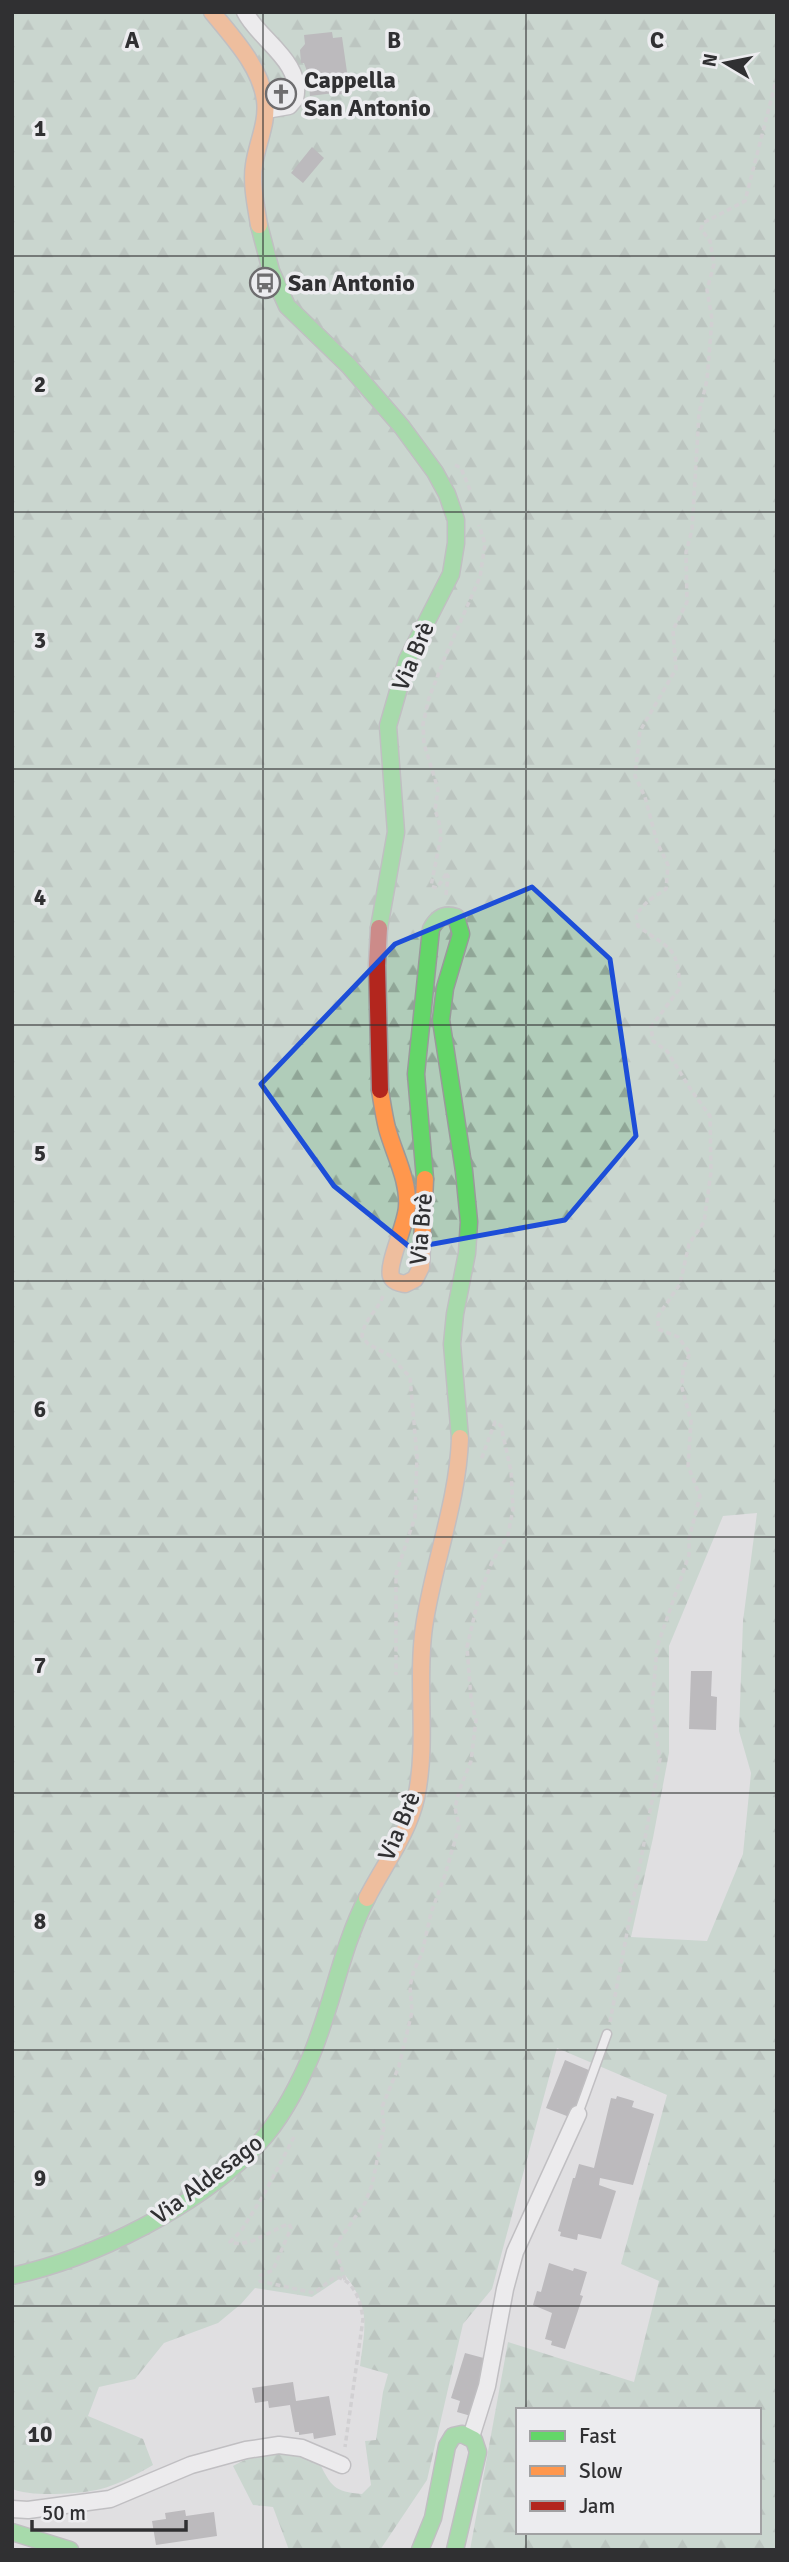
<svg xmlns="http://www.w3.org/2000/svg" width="789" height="2562" viewBox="0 0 789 2562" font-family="Signika,sans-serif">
	<defs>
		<pattern id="forest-firs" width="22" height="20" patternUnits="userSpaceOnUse" patternTransform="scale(1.75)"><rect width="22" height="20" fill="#b0ccb9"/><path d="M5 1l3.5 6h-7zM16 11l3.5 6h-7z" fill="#90a697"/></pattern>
	</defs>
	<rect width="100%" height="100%" fill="#e0dfe1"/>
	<!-- forest -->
	<path fill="url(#forest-firs)" fill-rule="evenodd" d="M12 12H777V2550H470L508 2342 634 2382 659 2281 621 2264 667 2095 557 2048 492 2289 463 2324 427 2480 380 2550H289L273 2507 253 2505 233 2466C265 2448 285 2450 319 2462 331 2486 334 2492 362 2494L371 2485 365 2441 376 2440 383 2392 388 2374 360 2366C365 2327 371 2308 345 2275L312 2297 255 2288 241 2304 218 2323 164 2343 135 2379 99 2387 88 2416 143 2439 153 2465C115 2487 99 2493 55 2494 40 2494 27 2494 12 2489ZM757 1513 743 1621 739 1731 751 1773 743 1854 707 1941 631 1937 653 1838 669 1753V1646L723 1516ZM518 2410H759V2532H518Z"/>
	<!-- building -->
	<path fill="#908f90" d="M332 32 333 38 342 37 350 93 335 95 334 93 310 96 308 74 304 63H301L300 50 305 44 304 35Z
		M287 89V98L276 99 275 90Z
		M312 147 324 158 303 183 291 173Z
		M691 1671H712L711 1696 717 1697 716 1730 689 1729Z
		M565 2060 591 2071 572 2118 546 2108Z
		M617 2096 634 2101 632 2107 654 2114 633 2185 600 2178 599 2185 616 2191 601 2239 578 2234 577 2240 560 2236 561 2232 558 2231 573 2178H575L579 2164 594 2168 611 2098 616 2099Z
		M549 2263 573 2271 574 2268 587 2272 580 2295 583 2296 565 2349 551 2345 552 2341 545 2339 552 2313 533 2305 537 2291 541 2292Z
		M465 2353 491 2360 471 2416 457 2412 460 2401 451 2398Z
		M293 2382 296 2401 329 2396 336 2435 314 2439 313 2433 299 2435V2432H295L290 2405 269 2408 268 2401 255 2403 252 2388Z
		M185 2510 186 2516 214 2512 217 2536 156 2545 152 2521 166 2519 165 2513Z"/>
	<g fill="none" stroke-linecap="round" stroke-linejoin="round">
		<!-- lane casing -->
		<g stroke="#9a999b" stroke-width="11">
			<path id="lane" d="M578 2114 607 2034"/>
		</g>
		<!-- street casing -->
		<g stroke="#9a999b" stroke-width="19">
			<path id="street" d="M245 12C259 40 304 62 295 99L289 106 266 110
				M471 2437 487 2386 505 2289 515 2252 578 2114
				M12 2509 28 2510 110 2499 191 2465 246 2450 279 2445 302 2448 342 2465"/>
		</g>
		<!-- fast casing -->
		<g stroke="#9a999b" stroke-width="19">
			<path id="fast" d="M259 225 271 271 287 306 349 366 402 427 435 472 447 494 456 520V543L451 574 407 660 388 726 396 832 379 928
				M425 1179 416 1074 431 929C437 918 444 913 456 917L461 934 445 988 441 1020 464 1171 469 1222 467 1253 455 1314 452 1344 460 1438
				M12 2276C95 2258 198 2206 258 2144 280 2121 295 2092 308 2063 332 2010 340 1950 367 1898
				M12 2532 70 2550
				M420 2550 433 2518 447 2446 453 2436 462 2434 474 2440 478 2452 455 2550"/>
		</g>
		<!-- slow casing -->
		<g stroke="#9a999b" stroke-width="19">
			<path id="slow" d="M212 12C233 38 260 66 265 100 268 123 257 143 254 165 251 184 256 206 259 225
				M380 1090C382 1102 384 1116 387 1128 394 1154 409 1180 407 1207 406 1225 387 1264 391 1276 393 1282 400 1283 405 1284L415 1279 421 1267 425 1179
				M367 1898C384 1865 408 1834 416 1798 428 1742 416 1683 424 1627 433 1564 458 1502 460 1438"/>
		</g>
		<!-- jam casing -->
		<g stroke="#9a999b" stroke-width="19">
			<path id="jam" d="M379 928 377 965 380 1090"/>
		</g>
		<!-- path -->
		<path stroke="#bfbebf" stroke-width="3.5" stroke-dasharray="5 3.5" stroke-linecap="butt" d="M455 465 461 468 470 490
			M446 874 437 888 431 886 441 836 439 822 435 810 438 789 424 744 423 724 429 698 445 657 480 577 485 544 479 525
			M446 874 448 876 446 895
			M383 1296C377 1312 364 1319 362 1336L368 1344 389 1355 410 1377 417 1457 415 1517 396 1574V1675
			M610 2022 660 1759 652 1708 657 1647 689 1555V1539L700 1496 688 1466 691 1421 682 1388 683 1369 690 1353 678 1337 658 1329V1316L680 1284 689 1244 704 1222 711 1172 710 1116 691 1090 667 1051 653 1041 651 1027 680 988C677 944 671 951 638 926L636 914 648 901 666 889 668 865 657 842 645 797 635 776 640 731 676 669 673 630 687 602 686 552 692 530 699 413 707 380 712 319 707 290 714 264 710 241 701 229 703 223 745 201 777 77
			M294 2137 263 2196 241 2231 230 2242C248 2249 272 2229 289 2224L291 2228 273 2270 260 2276V2281L314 2293 335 2277C354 2279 361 2302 363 2319L345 2447
			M345 2280 335 2246 365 2203 372 2185 384 2127 382 2107 399 2066 412 2012 410 1986 414 1970 422 1953 431 1913 445 1875 459 1826 455 1808 459 1791 471 1761 476 1720 471 1699 467 1647 479 1596 492 1562 508 1535 513 1509 511 1471 501 1426 495 1422 481 1460"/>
		<!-- lane -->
		<use href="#lane" stroke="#fafafa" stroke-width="8"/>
		<!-- street -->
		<use href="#street" stroke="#fafafa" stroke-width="16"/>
		<!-- fast -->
		<use href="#fast" stroke="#63d668" stroke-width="16"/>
		<!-- slow -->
		<use href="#slow" stroke="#ff974d" stroke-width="16"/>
		<!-- jam -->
		<use href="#jam" stroke="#b3261e" stroke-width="16"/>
	</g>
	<!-- marked area -->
	<path d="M0 0H789V2562H0ZM532 887 610 959 636 1136 565 1220 411 1248 334 1186 261 1084 395 944Z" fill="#e0dfe1" fill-opacity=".55" fill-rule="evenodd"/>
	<path fill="none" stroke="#1d4ed8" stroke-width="5" stroke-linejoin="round" d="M532 887 610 959 636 1136 565 1220 411 1248 334 1186 261 1084 395 944Z"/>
	<!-- grid -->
	<path fill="none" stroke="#303032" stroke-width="2" stroke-opacity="0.55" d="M263 12V2550M526 12V2410M12 256H777M12 512H777M12 769H777M12 1025H777M12 1281H777M12 1537H777M12 1793H777M12 2050H777M12 2306H777M526 2532V2550"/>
	<!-- icons -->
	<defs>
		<g id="church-ring" transform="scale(1.575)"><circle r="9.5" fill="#ececef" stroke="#6e6d6f" stroke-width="1.5"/><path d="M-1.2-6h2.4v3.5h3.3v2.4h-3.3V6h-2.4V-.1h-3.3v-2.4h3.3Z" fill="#6e6d6f"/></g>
		<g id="bus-ring" transform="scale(1.575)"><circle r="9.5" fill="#ececef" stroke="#6e6d6f" stroke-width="1.5"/><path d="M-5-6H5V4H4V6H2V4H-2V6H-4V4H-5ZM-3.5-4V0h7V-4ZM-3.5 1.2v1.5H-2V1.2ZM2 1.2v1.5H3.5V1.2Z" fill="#6e6d6f"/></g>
	</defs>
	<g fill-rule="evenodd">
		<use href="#church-ring" x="281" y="94"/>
		<use href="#bus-ring" x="265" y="283"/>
	</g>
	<g text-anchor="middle" stroke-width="7" stroke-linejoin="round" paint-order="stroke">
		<!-- poi labels -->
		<g font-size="24" font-weight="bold" fill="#303032" stroke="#ececef" text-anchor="start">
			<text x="304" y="88">Cappella<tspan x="304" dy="28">San Antonio</tspan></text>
			<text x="288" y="291">San Antonio</text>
		</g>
		<!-- street labels -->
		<g font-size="24" fill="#303032" stroke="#ececef">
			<text transform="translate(413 656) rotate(-67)" y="8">Via Brè</text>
			<text transform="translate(421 1229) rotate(-85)" y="8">Via Brè</text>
			<text transform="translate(399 1826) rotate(-67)" y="8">Via Brè</text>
			<text transform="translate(207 2179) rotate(-37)" y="8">Via Aldesago</text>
		</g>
	</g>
	<g font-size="23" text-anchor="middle" font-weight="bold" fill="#303032" stroke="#ececef" stroke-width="7" stroke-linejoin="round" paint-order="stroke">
		<text x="132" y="48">A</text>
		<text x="394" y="48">B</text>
		<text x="657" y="48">C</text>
		<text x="40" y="136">1</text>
		<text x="40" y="392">2</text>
		<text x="40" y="648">3</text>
		<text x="40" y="905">4</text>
		<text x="40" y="1161">5</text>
		<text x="40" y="1417">6</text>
		<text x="40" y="1673">7</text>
		<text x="40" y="1929">8</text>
		<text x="40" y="2186">9</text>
		<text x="40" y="2442">10</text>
	</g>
	<!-- border -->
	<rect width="789" height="2562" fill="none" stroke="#303032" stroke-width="28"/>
	<!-- legend -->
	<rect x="516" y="2408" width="245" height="126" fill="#ececef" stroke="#a1a1a3" stroke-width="2"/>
	<rect x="530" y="2431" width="35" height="10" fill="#63d668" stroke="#a1a1a3" stroke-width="2"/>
	<text x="579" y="2443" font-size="21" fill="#303032">Fast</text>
	<rect x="530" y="2466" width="35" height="10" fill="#ff974d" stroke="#a1a1a3" stroke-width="2"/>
	<text x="579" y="2478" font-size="21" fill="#303032">Slow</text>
	<rect x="530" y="2501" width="35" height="10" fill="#b3261e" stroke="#a1a1a3" stroke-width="2"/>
	<text x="579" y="2513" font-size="21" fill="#303032">Jam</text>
	<!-- north arrow -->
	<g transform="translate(726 63) rotate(280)" stroke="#ececef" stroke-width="5" paint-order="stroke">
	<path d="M0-5L12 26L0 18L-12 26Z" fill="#303032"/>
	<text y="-10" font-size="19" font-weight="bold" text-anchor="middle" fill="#303032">N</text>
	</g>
	<!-- scale -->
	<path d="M32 2520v10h154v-10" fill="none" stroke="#303032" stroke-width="3.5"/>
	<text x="42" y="2520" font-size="21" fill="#303032" stroke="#ececef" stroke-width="5" paint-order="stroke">50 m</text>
</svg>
